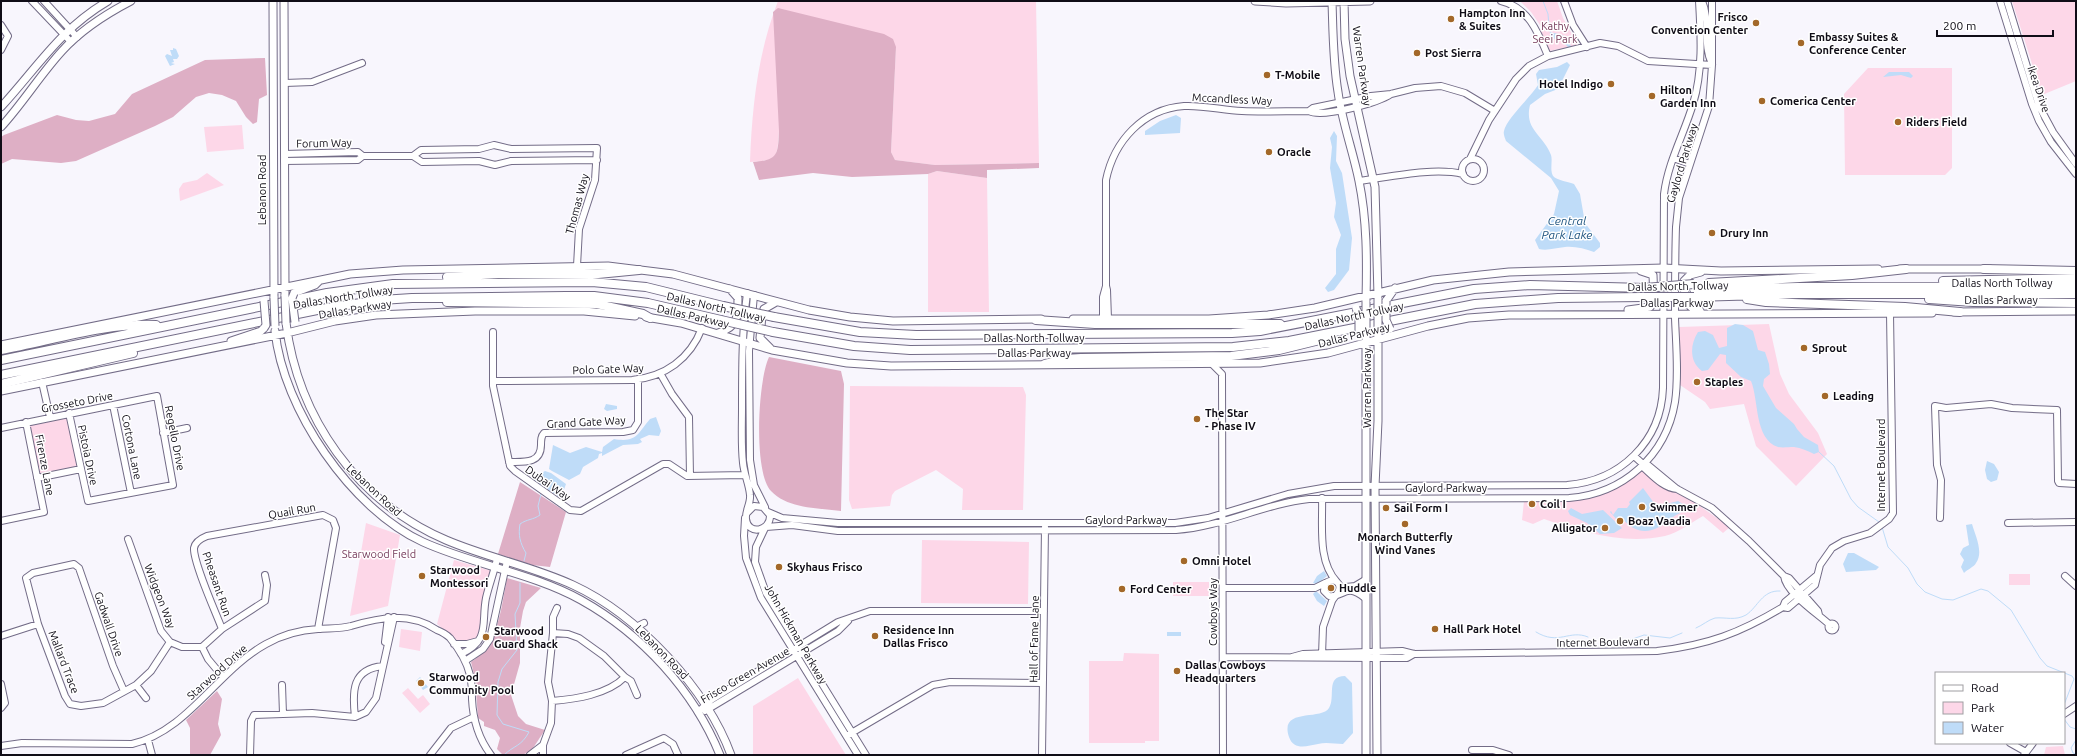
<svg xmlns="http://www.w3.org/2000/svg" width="2077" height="756" viewBox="0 0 2077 756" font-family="Ubuntu,sans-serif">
	<rect width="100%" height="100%" fill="#f8f6fd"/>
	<!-- green -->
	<path fill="#fdd7e8" d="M778 1H1036L1039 163 935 165 895 160 891 152 896 47 779 131C777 159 778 160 750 162 752 107 758 52 778 1Z
		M1520 1H1557L1563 18 1578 45 1549 51 1537 30 1542 28 1531 12Z
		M2012 1H2076V81L2042 95Z
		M1868 68H1952V168L1945 175H1845L1844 94Z
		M242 125 244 149 207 152 204 127Z
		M937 171 987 178 989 312H928V174Z
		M207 173 224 185 180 201 179 189 183 183 197 180Z
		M1769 324 1780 374 1789 394 1818 433 1827 454 1796 486 1756 446 1744 404 1710 409 1705 402 1680 385 1679 327Z
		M850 386 1023 387 1026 395 1023 510H962L963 489 936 470 895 491 892 495 890 506 852 509 849 500Z
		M68 416 78 468 38 476 28 424Z
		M1642 471 1668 489 1691 500 1730 527 1723 533 1703 516C1692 522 1678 533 1665 536 1624 545 1582 532 1544 519L1533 524 1522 520 1524 501 1584 499 1614 489Z
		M366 523 400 535 388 606 350 616Z
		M922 540 1029 542 1028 604 921 603Z
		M454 560 492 571 482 628 474 641 458 642 437 624Z
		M2009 574H2030V585H2009Z
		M1173 582H1209V596H1173Z
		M401 629 422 632 420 651 399 647Z
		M1124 653 1159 654V741H1145V743H1089V661H1123Z
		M798 678 846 755H753V706Z
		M408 688 418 699 423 695 430 704 420 713 402 693Z
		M2063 746 2065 755H2044L2046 747Z"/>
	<!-- forest -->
	<path fill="#deafc5" d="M778 8 884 34 893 39 896 47 891 152 895 160 935 165 1039 163V168L987 170V178L937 171 928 174 852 177 813 173 759 180 753 162C778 160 778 155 779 131L773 12Z
		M265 58 267 95 259 99 257 122 253 124 246 117 236 101 222 95 209 93 196 97 173 117 155 126 76 161 61 163 12 159 1 164V137L4 135 57 115 76 120 89 121 115 114 132 94 205 60Z
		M769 357 841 371 844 384 841 511C818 508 788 509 771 491 753 472 758 380 769 357Z
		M520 482 566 512 550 567 532 565 498 554Z
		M507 578 541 588 526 602 523 611 520 628V663L511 695 518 716 526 724 545 730C528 755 533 755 503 755L497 749 500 738 495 730 484 726V722L478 718 475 678 471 662C499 644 501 608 507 578Z
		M217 691 222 699 218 724 221 735 210 755H190V728L186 720Z"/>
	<!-- water -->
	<path fill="#bfdcf8" d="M1550 32C1560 35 1568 33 1571 47H1568L1561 40 1551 38Z
		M173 48 176 49 179 56 177 59H173L174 62 171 63 175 64 170 66 165 56 167 54 172 56 170 50H173Z
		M1567 62 1570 65 1558 89 1545 94 1530 105C1524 130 1543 134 1551 155 1553 161 1549 172 1554 177 1557 180 1569 182 1574 184L1580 194 1585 223 1600 243V247L1594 252C1585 249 1575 246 1565 247 1556 248 1547 251 1539 249L1535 240 1554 214 1559 191 1551 178 1506 141C1505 138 1503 134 1504 131 1506 119 1531 97 1538 85L1536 74 1539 70 1557 67Z
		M1889 72H1909L1913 76 1911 78 1901 75 1883 77Z
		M1176 115 1181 118 1180 133 1145 135V131L1160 121Z
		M1334 131 1337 136 1336 161 1342 173 1352 238 1349 270 1334 290 1328 292 1325 288 1336 274V249L1341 235 1334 217 1336 203 1330 168 1332 147 1330 138Z
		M1735 324 1743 325 1753 331 1758 350 1765 352 1769 364 1770 374 1764 379 1763 386 1776 408 1794 424 1797 429 1804 437 1818 445 1819 452 1814 454C1808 451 1801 448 1794 447 1788 447 1783 448 1778 447 1754 439 1759 400 1751 381L1741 377 1726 363V355L1720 354 1708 370 1702 371C1689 362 1690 344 1698 332L1705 331 1713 335 1719 348 1727 346V328Z
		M606 404 617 406V409L607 411 604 409Z
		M656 417 661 431 659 436 649 435 640 439 642 442 638 444 623 445 602 456V453L599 454 598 458 583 467 580 474 569 480 552 471 551 473 566 484 561 498 532 479 545 471 551 473 552 471 549 469 553 445 570 453 586 447 602 452 603 447 614 439C637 443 638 433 650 419Z
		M1987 461 1994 464 1999 472 1997 480 1991 482 1987 479 1985 470Z
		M1643 488 1654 503 1662 505 1678 501 1683 504V510C1680 514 1677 514 1673 517 1657 532 1638 538 1623 519L1620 518 1618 521 1610 512 1611 511 1613 515 1618 508H1627L1630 504 1629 502Z
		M1571 508 1582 514 1603 510 1622 528 1614 533 1600 534 1587 523 1570 515 1568 511Z
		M1972 524C1975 535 1984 552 1976 563 1974 567 1968 569 1964 573L1961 567 1964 560 1960 554 1963 548 1969 545 1966 525Z
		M1848 553H1854L1879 567 1876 570 1846 572 1843 564Z
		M1324 571 1327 576 1322 580 1319 585 1313 583 1317 576Z
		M1316 591 1327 601 1324 606 1317 601 1313 594Z
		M1167 632H1181V636H1167Z
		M1345 676 1352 683 1353 733 1343 744C1335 744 1326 742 1318 744 1307 746 1294 751 1289 737 1279 707 1321 721 1329 708 1336 697 1325 676 1345 676Z
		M420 677 428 687 423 690 416 681Z"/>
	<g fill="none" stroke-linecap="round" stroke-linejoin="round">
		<!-- stream -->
		<path stroke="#bfdcf8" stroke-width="1" d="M1543 1 1548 14 1549 26
			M1550 29V32
			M1819 452 1834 466 1851 499 1858 507 1879 522
			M1882 527 1888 547 1908 568 1917 584 1925 592 1942 599 1953 600 1981 589 1988 591 2011 610 2040 658 2047 666 2072 676 2074 679 2064 705
			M524 561 526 553C520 543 518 535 520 524 527 519 533 520 540 515L538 506 541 494
			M1696 628C1703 625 1708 620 1715 618 1726 617 1735 621 1746 615 1758 607 1762 590 1780 591
			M1536 632C1559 646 1569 629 1588 637
			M1600 642H1624L1644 635 1670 638 1682 633
			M2064 719 2070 727 2076 729
			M2076 740 2071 748 2073 753 2076 754
			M504 755C514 745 521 747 529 732L503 724 497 715 498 682 502 669 517 650 515 614 520 603V583"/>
		<!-- minor casing -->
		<g stroke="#736c87" stroke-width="8">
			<path id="minor" d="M32 1 71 42
				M44 1 77 37
				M1501 1C1528 7 1538 32 1548 56
				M1564 1 1573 25 1587 47
				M1702 1C1711 21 1702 44 1712 64
				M2000 1 2032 104 2039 121 2051 142 2076 174
				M2007 1 2039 106 2053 132 2076 164
				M1 25 8 36 1 50
				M285 83 312 82 362 63
				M1309 111 1313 108 1371 96 1391 94 1415 88 1441 86 1465 93 1495 111
				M363 156H413L422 162 479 161 495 165 511 161 597 160
				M413 156 421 150 479 149 494 145 511 149 597 148 595 180 579 229 577 266
				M1673 158 1690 164
				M1470 159 1489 120 1516 79 1529 66 1548 56 1600 43 1618 46 1648 61 1712 65
				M1462 170a11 11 0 1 1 22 0a11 11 0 1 1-22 0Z
				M284 161 358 160 363 156 358 152 284 154
				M1359 181C1390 177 1433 167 1463 174
				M747 293C742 332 742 369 742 408 742 426 741 445 743 463 744 474 749 484 750 495 751 503 745 511 746 519 748 536 771 531 770 515L763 507 754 506 747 513
				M754 295 749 351 750 460 754 485 765 507
				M1103 319V297L1106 286
				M1108 319 1107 290 1106 286V180C1114 141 1143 109 1184 106 1203 105 1222 110 1242 111 1264 112 1286 111 1309 111 1322 118 1378 103 1391 94
				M493 332V386L510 466 515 471 570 510 581 511 663 464H669L687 476 745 475
				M1212 364 1222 374 1223 755
				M660 373 672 394 689 417 690 476
				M493 381 632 380C665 377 690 359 702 328
				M42 382 50 417
				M113 405 131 493
				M1 428 157 396 173 485 88 501 69 413
				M163 433 187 428
				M1634 456 1644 465H1648L1677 489 1712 508 1749 541 1784 576 1789 578 1818 611 1819 615
				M509 462C524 462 541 464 541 445 541 440 541 436 544 433L623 432 633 430 638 422V379
				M1644 465V468C1654 477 1664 488 1677 489
				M37 478 81 469
				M1322 498C1323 524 1317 561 1337 582
				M768 512 782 518 838 523H1175L1208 518 1288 494 1334 486 1567 485C1620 481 1661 442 1663 388L1664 194C1668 162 1684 134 1693 104 1703 72 1701 35 1699 1
				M745 518 744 536 746 558 761 598 858 755
				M1940 518 1941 480 1937 465 1935 406 1946 408 1991 404 2012 408 2057 410 2058 481 2059 483 2076 484
				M1 521 44 512 26 422
				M2008 523 2076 522
				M766 527 792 525 838 531 1176 530C1222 527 1263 504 1309 499L1569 498C1623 494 1666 456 1675 402 1679 375 1676 345 1675 318 1675 287 1675 257 1676 227L1679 198 1709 106 1712 65V1
				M765 528 756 547 755 562 766 593 866 755
				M128 539 161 631 170 642 182 647H202L222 629 265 601 267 585 265 575
				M1784 576C1786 593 1818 614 1830 625
				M2065 576 2076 586
				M1346 587 1355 586 1365 580
				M1223 588H1315L1325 583
				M1783 607 1785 602 1816 576
				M1828.5 627a3.5 3.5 0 1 1 7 0a3.5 3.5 0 1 1-7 0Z
				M636 627 644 623
				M222 629C216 613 193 562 194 548 195 542 202 538 207 536L323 515 333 520 336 528 318 629
				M553 633 568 634 579 638 604 656 625 677 631 681 637 695
				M1 636 38 624
				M385 642 388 617
				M454 644H467L478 641
				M202 647 208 659 223 677
				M461 654C491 640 481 623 486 598 489 585 494 572 497 559
				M1322 655 1323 627 1332 601C1334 597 1338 594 1339 590 1342 580 1330 578 1325 584L1324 591 1329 596C1345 598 1344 582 1365 598
				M1223 657 1376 658H1407L1414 654
				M1292 657 1303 654 1402 651 1414 654 1657 651C1708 645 1740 633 1783 607L1788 608 1815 585 1820 565 1832 548 1844 541 1870 533 1889 519 1893 513 1890 313
				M465 661 483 649 490 639 507 561
				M1 684 5 703 1 708
				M136 685 146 698
				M282 685 283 714
				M124 691 113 666 79 568 74 564 33 573 26 578 38 624 65 696 70 704 81 706 103 703 136 685 151 671 170 642
				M552 701C575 699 607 695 625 677
				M705 711 838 631 848 621
				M698 712 711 700 838 622 870 611H1044
				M2064 714 2076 706
				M355 717C352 691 352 669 383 666
				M848 735 933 685 950 682 1043 683
				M148 740 152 755
				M2010 743 2026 752
				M1 746 22 743 132 744C188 731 217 671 266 644 282 635 299 630 318 629 328 628 340 629 351 626 381 617 410 612 437 630 442 632 447 635 450 638 459 649 467 662 470 675 472 683 472 691 472 699 473 720 478 738 491 755
				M1472 750H1493L1509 755
				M250 755 251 721 254 715 312 713 355 717 366 712 376 698 394 617
				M430 755 451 728 474 717
				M530 755 543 745 551 723 552 701 548 682 553 633V617L557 608
				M543 755V745
				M626 755 664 738 673 744 678 755
				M1042 755 1045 527
				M2024 755 2033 743"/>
		</g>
		<!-- major casing -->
		<g stroke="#736c87" stroke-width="9">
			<path id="major" d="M273 1 274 298
				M284 1 285 296
				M1255 1 1286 3 1370 1
				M1332 1C1333 31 1333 62 1338 92 1342 122 1353 151 1359 181 1367 220 1367 260 1366 300
				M1344 1 1345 39 1350 76 1375 187 1378 296
				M1 107C37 68 60 29 108 1
				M1 127C23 103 40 75 62 51 81 30 106 14 131 1
				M1900 269H1990
				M294 293 315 285 319 281
				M1386 301 1395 288
				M1628 310 1650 307 1654 301 1653 275 1641 271
				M1700 311C1683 307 1685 296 1684 281L1690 275 1701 272
				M1954 312 2076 311
				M646 317 681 323 772 350 847 363 891 366 1260 363 1328 353 1428 326 1468 318 1509 315 1932 313
				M1073 319H1209L1268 315 1315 308 1433 280 1509 272 1664 268 1721 271 1878 269
				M286 323C298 418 357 502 446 540 488 558 532 566 573 585 638 615 707 689 731 755
				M275 331C283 409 351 509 423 542 474 565 532 573 581 600 642 634 694 691 720 755
				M718 333C738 327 738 317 738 298L730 289
				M1366 340V755
				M231 341 261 331 264 328
				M1 345 321 280 350 274 403 270 608 266 673 274 809 310 850 317 893 321 1041 319
				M770 348 760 338 762 315 764 309 776 302
				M1 391 287 333 335 321 376 315 475 311H584L635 316
				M1377 755 1375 486 1378 421V335"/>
		</g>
		<!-- highway casing -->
		<g stroke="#736c87" stroke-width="10">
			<path id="highway" d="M1984 269 2076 271
				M447 277 498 274H598L639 270
				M1943 281 2076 278
				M1709 283 1852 275 1906 269
				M1694 289 1798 287 2076 286
				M1694 297 1799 294H2076
				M1747 299 1766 302 1905 307 1960 312
				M1929 299 1973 302 2076 303
				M447 302 597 304 643 314 650 318
				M774 317 860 332 916 335 1232 333 1260 331 1474 289 1530 285 1645 288
				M1036 320 1095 324H1280
				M773 332 854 346 910 350 1233 347 1289 341 1475 304 1558 298 1642 297
				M1 350C51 341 104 323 156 325
				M1 360 327 293 393 284 592 282 646 287 723 306
				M1045 364 1065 359 1081 358 1231 356 1279 350 1328 338
				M1 375 327 308 381 300 412 298 566 296H594L648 303 721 320
				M1 384 133 353"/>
		</g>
		<!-- minor -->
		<use href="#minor" stroke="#fff" stroke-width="6"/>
		<!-- major -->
		<use href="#major" stroke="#fff" stroke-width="7"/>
		<!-- highway -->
		<use href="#highway" stroke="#fff" stroke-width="8"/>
		<!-- major-bridge casing -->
		<g stroke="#736c87" stroke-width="9" stroke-linecap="butt">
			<path id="major-bridge" d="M294 293 292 298 295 322
				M285 296 286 323
				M274 298 275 326
				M1378 299V335
				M264 301 266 325 264 328
				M1386 301V320L1390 329
				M1366 302V338
				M1356 308 1359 317V337"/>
		</g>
		<!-- highway-bridge casing -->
		<g stroke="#736c87" stroke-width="10" stroke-linecap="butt">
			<path id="highway-bridge" d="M1645 288 1694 284
				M1642 297H1694
				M723 306 774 317
				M721 320 773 332"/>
		</g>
		<!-- major-bridge -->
		<use href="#major-bridge" stroke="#fff" stroke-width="7"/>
		<!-- highway-bridge -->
		<use href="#highway-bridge" stroke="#fff" stroke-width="8"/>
	</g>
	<!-- markers -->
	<g fill="#a36829" stroke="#fff" stroke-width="1.5">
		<circle cx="1451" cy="19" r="4"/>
		<circle cx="1756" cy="23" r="4"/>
		<circle cx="1801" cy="43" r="4"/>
		<circle cx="1417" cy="53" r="4"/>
		<circle cx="1267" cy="75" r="4"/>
		<circle cx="1611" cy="84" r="4"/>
		<circle cx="1652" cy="96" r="4"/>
		<circle cx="1762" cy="101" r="4"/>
		<circle cx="1898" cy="122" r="4"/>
		<circle cx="1269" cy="152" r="4"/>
		<circle cx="1712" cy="233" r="4"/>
		<circle cx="1804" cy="348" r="4"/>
		<circle cx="1697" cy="382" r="4"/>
		<circle cx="1825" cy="396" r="4"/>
		<circle cx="1197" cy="419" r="4"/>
		<circle cx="1532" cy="504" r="4"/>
		<circle cx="1642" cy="507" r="4"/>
		<circle cx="1386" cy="508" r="4"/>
		<circle cx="1620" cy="521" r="4"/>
		<circle cx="1405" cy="524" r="4"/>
		<circle cx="1605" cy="528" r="4"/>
		<circle cx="1184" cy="561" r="4"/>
		<circle cx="779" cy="567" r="4"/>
		<circle cx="422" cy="576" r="4"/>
		<circle cx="1331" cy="588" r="4"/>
		<circle cx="1122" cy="589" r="4"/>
		<circle cx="1435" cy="629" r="4"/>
		<circle cx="875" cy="636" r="4"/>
		<circle cx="486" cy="637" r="4"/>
		<circle cx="1177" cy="671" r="4"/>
		<circle cx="421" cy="683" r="4"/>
	</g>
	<g text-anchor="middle" stroke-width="3" stroke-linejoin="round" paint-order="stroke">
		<!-- poi labels -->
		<g font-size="11" font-weight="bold" fill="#100d17" stroke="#fff" text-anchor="start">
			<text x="1459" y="17">Hampton Inn<tspan x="1459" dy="13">&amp; Suites</tspan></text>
			<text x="1748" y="21" text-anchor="end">Frisco<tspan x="1748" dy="13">Convention Center</tspan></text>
			<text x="1809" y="41">Embassy Suites &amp;<tspan x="1809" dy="13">Conference Center</tspan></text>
			<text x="1425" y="57">Post Sierra</text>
			<text x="1275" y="79">T-Mobile</text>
			<text x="1603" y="88" text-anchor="end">Hotel Indigo</text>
			<text x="1660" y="94">Hilton<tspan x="1660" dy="13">Garden Inn</tspan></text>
			<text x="1770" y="105">Comerica Center</text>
			<text x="1906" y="126">Riders Field</text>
			<text x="1277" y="156">Oracle</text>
			<text x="1720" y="237">Drury Inn</text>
			<text x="1812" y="352">Sprout</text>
			<text x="1705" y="386">Staples</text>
			<text x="1833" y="400">Leading</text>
			<text x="1205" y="417">The Star<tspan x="1205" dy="13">- Phase IV</tspan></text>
			<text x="1540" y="508">Coil I</text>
			<text x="1650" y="511">Swimmer</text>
			<text x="1394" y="512">Sail Form I</text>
			<text x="1628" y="525">Boaz Vaadia</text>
			<text x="1597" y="532" text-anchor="end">Alligator</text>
			<text x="1405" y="541" text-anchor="middle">Monarch Butterfly<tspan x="1405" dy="13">Wind Vanes</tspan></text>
			<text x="1192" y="565">Omni Hotel</text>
			<text x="787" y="571">Skyhaus Frisco</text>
			<text x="430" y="574">Starwood<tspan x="430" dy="13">Montessori</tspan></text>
			<text x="1339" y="592">Huddle</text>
			<text x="1130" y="593">Ford Center</text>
			<text x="1443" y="633">Hall Park Hotel</text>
			<text x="883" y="634">Residence Inn<tspan x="883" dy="13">Dallas Frisco</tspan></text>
			<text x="494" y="635">Starwood<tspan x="494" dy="13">Guard Shack</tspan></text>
			<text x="1185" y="669">Dallas Cowboys<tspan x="1185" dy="13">Headquarters</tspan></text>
			<text x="429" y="681">Starwood<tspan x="429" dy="13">Community Pool</tspan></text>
		</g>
		<!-- park labels -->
		<g font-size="11" fill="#763b5b" stroke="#fff">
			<text x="1555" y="30">Kathy<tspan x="1555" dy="13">Seei Park</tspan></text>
			<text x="379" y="558">Starwood Field</text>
		</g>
		<!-- street labels -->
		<g font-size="11" fill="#100d17" stroke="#fff">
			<text transform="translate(1362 66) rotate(82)" y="4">Warren Parkway</text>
			<text transform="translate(2039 89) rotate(71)" y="4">Ikea Drive</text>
			<text transform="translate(1232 99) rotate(3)" y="4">Mccandless Way</text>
			<text transform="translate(324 143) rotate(-1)" y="4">Forum Way</text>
			<text transform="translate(1682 163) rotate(-73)" y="4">Gaylord Parkway</text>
			<text transform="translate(262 190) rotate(-90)" y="4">Lebanon Road</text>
			<text transform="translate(577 204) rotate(-75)" y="4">Thomas Way</text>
			<text x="2002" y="287">Dallas North Tollway</text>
			<text transform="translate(1678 286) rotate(-1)" y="4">Dallas North Tollway</text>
			<text transform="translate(343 297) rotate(-9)" y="4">Dallas North Tollway</text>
			<text x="2001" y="304">Dallas Parkway</text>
			<text x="1677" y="307">Dallas Parkway</text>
			<text transform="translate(716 307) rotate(13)" y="4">Dallas North Tollway</text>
			<text transform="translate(355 309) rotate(-9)" y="4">Dallas Parkway</text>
			<text transform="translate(693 316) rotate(13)" y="4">Dallas Parkway</text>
			<text transform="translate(1354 316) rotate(-12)" y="4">Dallas North Tollway</text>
			<text transform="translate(1354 335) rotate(-14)" y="4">Dallas Parkway</text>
			<text x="1034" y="342">Dallas North Tollway</text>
			<text x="1034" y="357">Dallas Parkway</text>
			<text transform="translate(608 369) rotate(-2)" y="4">Polo Gate Way</text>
			<text transform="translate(1367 388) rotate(-90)" y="4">Warren Parkway</text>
			<text transform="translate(77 402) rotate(-11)" y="4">Grosseto Drive</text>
			<text transform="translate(586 422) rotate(-3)" y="4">Grand Gate Way</text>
			<text transform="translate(175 438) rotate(79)" y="4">Regello Drive</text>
			<text transform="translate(132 447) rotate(79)" y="4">Cortona Lane</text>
			<text transform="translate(88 455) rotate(78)" y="4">Pistoia Drive</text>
			<text transform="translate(45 465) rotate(79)" y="4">Firenze Lane</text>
			<text transform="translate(1881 465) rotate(-90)" y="4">Internet Boulevard</text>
			<text transform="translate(548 483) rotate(35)" y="4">Dubai Way</text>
			<text x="1446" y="492">Gaylord Parkway</text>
			<text transform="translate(374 490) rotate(43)" y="4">Lebanon Road</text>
			<text transform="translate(292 511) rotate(-10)" y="4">Quail Run</text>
			<text x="1126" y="524">Gaylord Parkway</text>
			<text transform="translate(217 584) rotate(71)" y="4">Pheasant Run</text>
			<text transform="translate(160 596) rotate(69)" y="4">Widgeon Way</text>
			<text transform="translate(1213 612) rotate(-90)" y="4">Cowboys Way</text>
			<text transform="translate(109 624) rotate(71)" y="4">Gadwall Drive</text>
			<text transform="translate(796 634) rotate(60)" y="4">John Hickman Parkway</text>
			<text transform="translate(1034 639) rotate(-89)" y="4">Hall of Fame Lane</text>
			<text transform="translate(1603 642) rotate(-1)" y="4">Internet Boulevard</text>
			<text transform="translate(662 652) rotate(46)" y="4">Lebanon Road</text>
			<text transform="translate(64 662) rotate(69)" y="4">Mallard Trace</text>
			<text transform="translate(217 672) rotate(-42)" y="4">Starwood Drive</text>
			<text transform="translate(745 675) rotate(-30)" y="4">Frisco Green Avenue</text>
		</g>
		<!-- water labels -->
		<g font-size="12" font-style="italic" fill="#225782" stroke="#fff">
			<text x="1567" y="225">Central<tspan x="1567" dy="14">Park Lake</tspan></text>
		</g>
	</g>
	<!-- border -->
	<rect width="2077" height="756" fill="none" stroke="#100d17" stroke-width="4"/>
	<!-- legend -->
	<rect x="1935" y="672" width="130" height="72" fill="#ffffff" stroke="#9f9ea2"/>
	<rect x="1943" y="685" width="20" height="6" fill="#ffffff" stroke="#9f9ea2"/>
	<text x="1971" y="692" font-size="12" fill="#100d17">Road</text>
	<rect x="1943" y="702" width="20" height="12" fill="#fdd7e8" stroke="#9f9ea2"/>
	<text x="1971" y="712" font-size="12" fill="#100d17">Park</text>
	<rect x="1943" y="722" width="20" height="12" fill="#bfdcf8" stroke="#9f9ea2"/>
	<text x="1971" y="732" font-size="12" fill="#100d17">Water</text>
	<!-- scale -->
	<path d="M1937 30v6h116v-6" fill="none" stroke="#100d17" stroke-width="2"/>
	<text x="1943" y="30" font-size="12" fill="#100d17" stroke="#ffffff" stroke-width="3" paint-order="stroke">200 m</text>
</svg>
